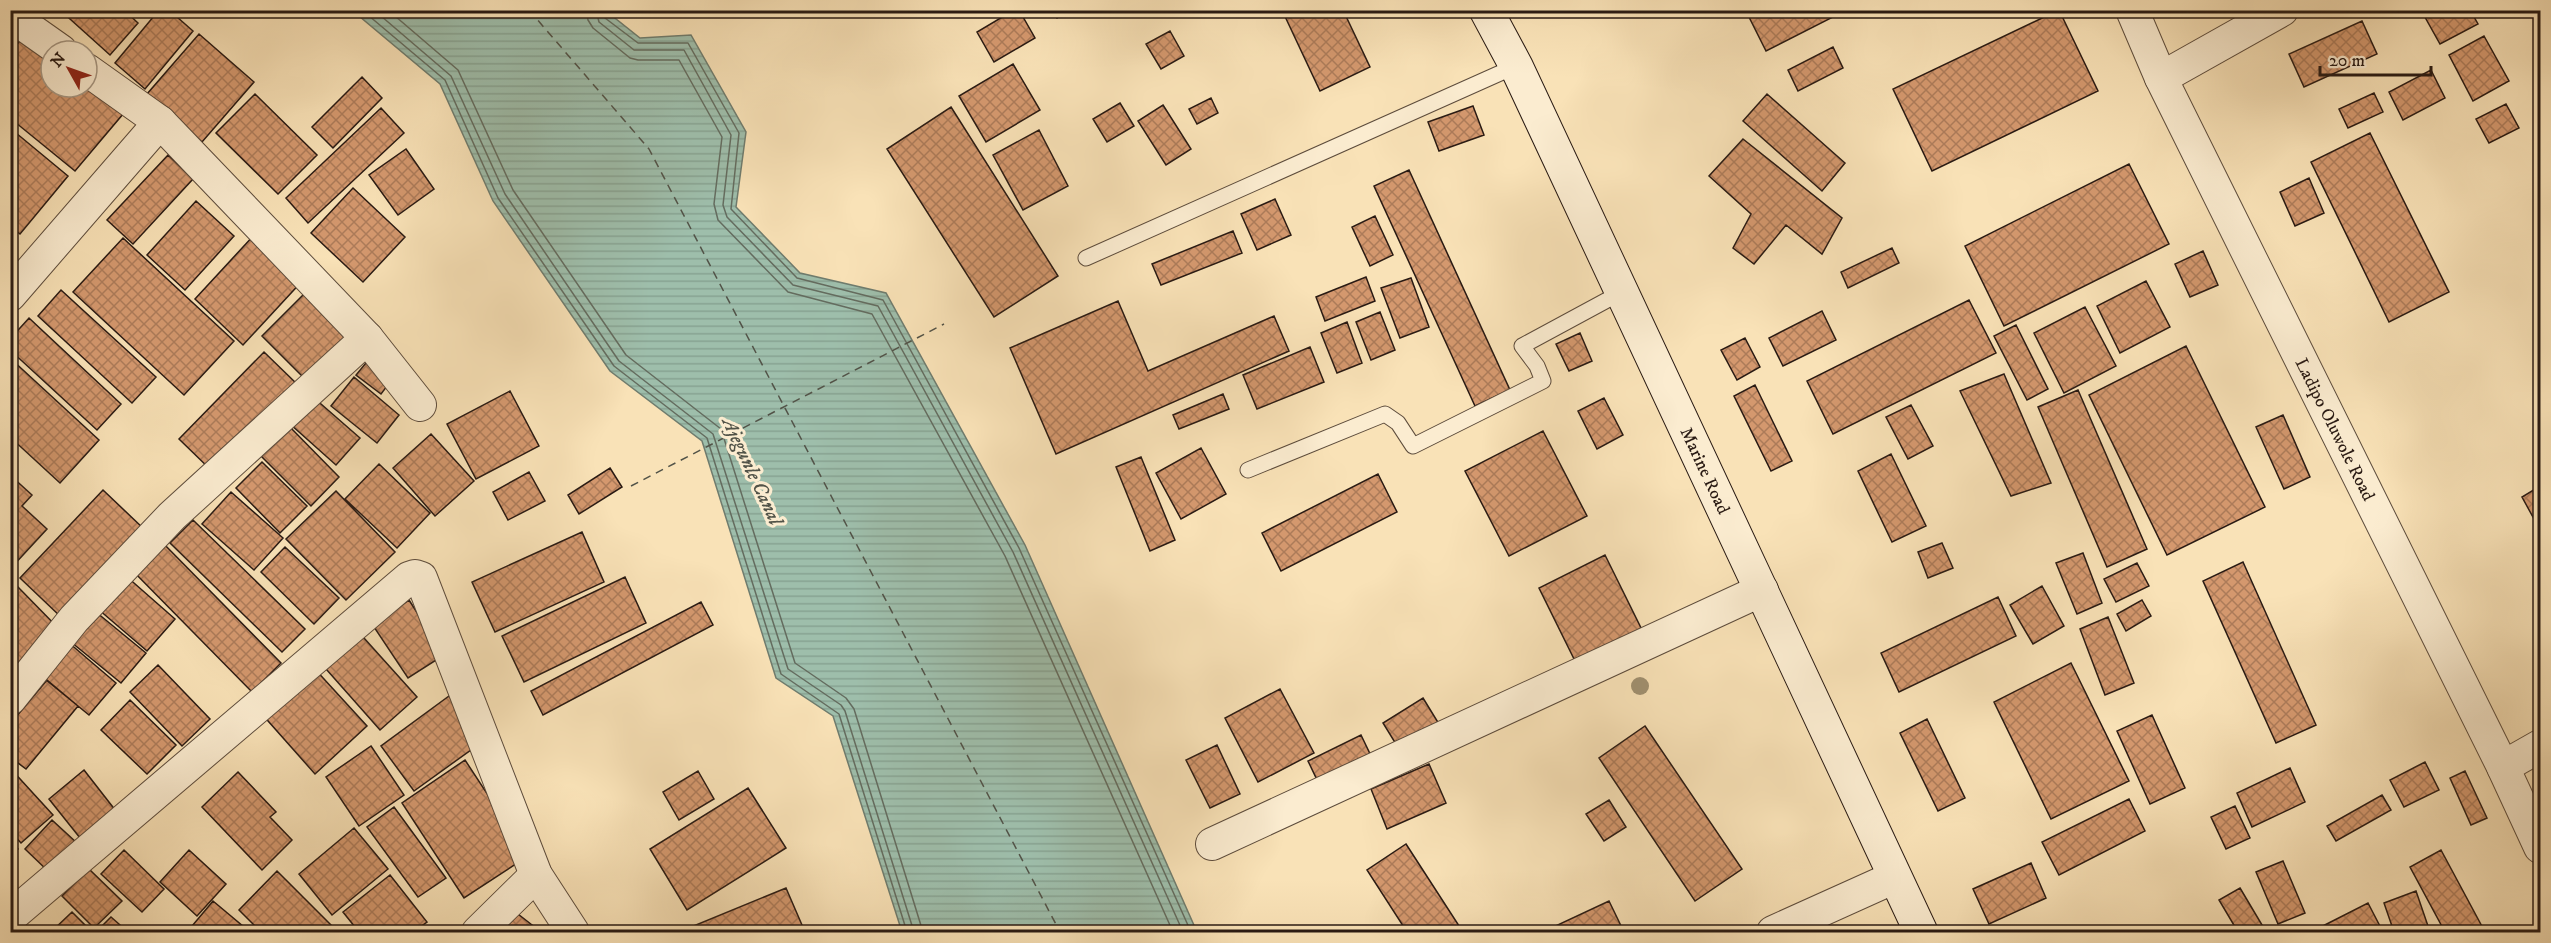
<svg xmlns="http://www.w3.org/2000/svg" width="2551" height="943" viewBox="0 0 2551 943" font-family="'IM FELL DW Pica',serif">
	<defs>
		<pattern id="water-rules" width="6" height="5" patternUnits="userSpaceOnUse" patternTransform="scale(1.5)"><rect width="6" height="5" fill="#9ebeab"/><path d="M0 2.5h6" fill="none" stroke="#88a392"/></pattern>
		<pattern id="building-cross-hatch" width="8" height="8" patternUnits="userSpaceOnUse" patternTransform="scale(1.5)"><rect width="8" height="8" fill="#d4986e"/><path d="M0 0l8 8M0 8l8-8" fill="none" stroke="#ac7b59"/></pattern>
	</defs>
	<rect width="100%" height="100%" fill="#f9e2b7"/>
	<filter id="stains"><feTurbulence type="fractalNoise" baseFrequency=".00333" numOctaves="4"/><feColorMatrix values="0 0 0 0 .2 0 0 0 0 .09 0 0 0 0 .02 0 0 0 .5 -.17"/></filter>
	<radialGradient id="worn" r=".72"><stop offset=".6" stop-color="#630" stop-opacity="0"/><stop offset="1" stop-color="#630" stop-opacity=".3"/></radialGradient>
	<!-- water -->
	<path fill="url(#water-rules)" stroke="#6f7c6e" stroke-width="1.5" d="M353 11H606L640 38 691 35 746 132 736 207 800 273 886 293 1025 545 1197 932H902L833 716 776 678 702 441 610 371 493 201 440 84Z"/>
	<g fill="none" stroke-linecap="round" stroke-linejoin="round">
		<!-- shore -->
		<path stroke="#646c5f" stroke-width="1.5" d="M362 10 445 80 498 198 614 366 707 438 781 674 839 714 907 932
			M374 10 451 76 505 194 619 361 713 434 788 669 841 705 845 711 914 932
			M388 10 458 70 513 190 626 355 721 429 795 663 846 698 854 709 923 932
			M586 10 588 20 593 28 630 58 638 60H679L722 137 714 204 718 220 788 292 872 314 1005 556 1173 932
			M596 10 599 22 634 50H684L731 135 723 205 727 217 793 285 878 306 1013 552 1183 932
			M603 10 605 18 638 43H688L739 133 731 209 797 278 883 300 1019 548 1191 932"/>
		<!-- ferry -->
		<path stroke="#525348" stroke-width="1.5" stroke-dasharray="8 6" stroke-linecap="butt" d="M529 10 649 149 1060 932
			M631 486 944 324"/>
	</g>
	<!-- building -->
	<path fill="url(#building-cross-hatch)" stroke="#291a13" stroke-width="1.5" d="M60 10H124L138 23 110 55Z
		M159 10H169L193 31 145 89 115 63Z
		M1014 10H1019L1035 38 994 62 977 32Z
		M1052 10H1069L1057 18Z
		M1282 10H1343L1370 67 1320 91Z
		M1758 10H1835L1837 15 1766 51 1748 15Z
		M2059 10 2098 91 1932 171 1893 89Z
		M2421 10H2470L2478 24 2440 44Z
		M2490 10H2504L2493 16Z
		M2362 21 2377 54 2304 87 2289 54Z
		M1170 31 1184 56 1161 69 1146 44Z
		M27 33 51 54V87H87L123 114 75 171 10 118V52Z
		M199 34 254 82 202 142 147 94Z
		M2484 36 2509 81 2473 101 2449 55Z
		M1833 47 1843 68 1798 91 1788 70Z
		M1013 64 1040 110 986 142 959 96Z
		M2431 70 2445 98 2403 120 2389 92Z
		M362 77 382 98 333 148 312 127Z
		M2374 93 2383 112 2348 128 2339 109Z
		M255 94 317 155 278 194 216 133Z
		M1767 94 1845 163 1822 191 1743 121Z
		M1211 98 1218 113 1197 124 1189 109Z
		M1120 103 1134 126 1107 142 1093 119Z
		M2506 104 2519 128 2489 143 2476 119Z
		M1163 105 1191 149 1166 165 1138 121Z
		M1473 106 1484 135 1439 151 1428 122Z
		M951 107 1058 276 994 317 887 149Z
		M381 108 404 133 308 223 286 198Z
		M10 128 68 176 20 234 10 226Z
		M1039 130 1068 186 1023 210 993 155Z
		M2370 133 2449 292 2389 322 2311 162Z
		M1743 139 1842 218 1822 254 1786 225 1754 264 1733 248 1751 214 1709 176Z
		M406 149 434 189 398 215 369 175Z
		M168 155 193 179 133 244 107 220Z
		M2129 164 2169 244 2004 326 1965 246Z
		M1409 170 1510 390 1475 406 1374 186Z
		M2309 178 2324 213 2295 226 2280 192Z
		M353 188 405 237 363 282 311 233Z
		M1275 199 1291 235 1257 250 1241 214Z
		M196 201 234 236 185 290 147 255Z
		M1375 216 1393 255 1370 266 1352 227Z
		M1233 231 1242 253 1161 285 1152 264Z
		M255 234 304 279 243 345 195 299Z
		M123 238 234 341 184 395 73 292Z
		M1892 248 1899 263 1848 288 1841 272Z
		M2203 251 2218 285 2190 297 2175 264Z
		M1366 277 1375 301 1325 321 1316 297Z
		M1411 278 1429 327 1400 338 1381 288Z
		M2146 281 2170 327 2120 353 2097 306Z
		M312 286 357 332 307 381 262 336Z
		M61 290 156 377 132 403 38 316Z
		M1969 300 1996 353 1833 434 1807 381Z
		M1118 301 1148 371 1274 316 1289 351 1056 454 1010 348Z
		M2085 307 2116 366 2064 393 2034 333Z
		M1822 311 1836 340 1783 366 1769 338Z
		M1380 312 1395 350 1371 360 1356 322Z
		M29 318 121 404 97 430 10 350V339Z
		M1347 322 1362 363 1337 373 1321 333Z
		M2016 325 2048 389 2027 400 1994 336Z
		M1580 333 1592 361 1569 371 1556 344Z
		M1745 338 1760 367 1737 380 1721 350Z
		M2186 346 2265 507 2167 555 2089 395Z
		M1310 347 1324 382 1257 409 1243 375Z
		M264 352 299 386 214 473 179 439Z
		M10 358 99 440 60 483 10 437Z
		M370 358 394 377 381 394 356 375Z
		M2004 374 2051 483 2011 496 1960 391Z
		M354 377 399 415 377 443 331 406Z
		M1755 385 1792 461 1771 471 1734 396Z
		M2078 390 2147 549 2107 567 2038 407Z
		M510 391 539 446 476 479 447 424Z
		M1223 394 1229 409 1179 429 1173 415Z
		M313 397 360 438 336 465 290 424Z
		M1604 398 1623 435 1597 449 1578 411Z
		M1911 405 1933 446 1908 459 1886 417Z
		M2283 415 2310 477 2284 489 2256 427Z
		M288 425 339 477 311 506 259 454Z
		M1543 431 1587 516 1509 556 1465 471Z
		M431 434 474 481 435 516 393 468Z
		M1201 448 1226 494 1181 519 1156 473Z
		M1891 454 1926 526 1892 542 1858 471Z
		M1141 457 1175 540 1150 551 1116 467Z
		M262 462 307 506 280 533 236 488Z
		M379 464 430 513 397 548 345 499Z
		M610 468 622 487 579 514 568 495Z
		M529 472 545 501 508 520 493 492Z
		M1378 474 1397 512 1281 571 1262 533Z
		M10 475 32 495 22 506 47 529 10 569Z
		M2540 486V530L2522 497Z
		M103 490 145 530 62 618 20 578Z
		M336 491 395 552 346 600 286 539Z
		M231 492 283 538 254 570 202 524Z
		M193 520 305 629 282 652 170 543Z
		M582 532 604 582 495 632 472 582Z
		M159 539 281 663 252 692 130 568Z
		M1942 543 1953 568 1928 578 1918 552Z
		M285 547 339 598 314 624 261 572Z
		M2083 553 2102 603 2077 614 2056 563Z
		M1605 555 1643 632 1577 665 1539 588Z
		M2243 562 2316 725 2276 743 2203 581Z
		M2137 563 2149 586 2116 602 2104 579Z
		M126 576 175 619 147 651 98 609Z
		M625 577 646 623 524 682 502 636Z
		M17 586 62 632 10 682V593Z
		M2042 586 2064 626 2033 644 2010 605Z
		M1998 597 2016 636 1899 692 1881 653Z
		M409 600 444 655 408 678 372 624Z
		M2142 600 2151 616 2126 631 2117 614Z
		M701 602 713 625 543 715 531 691Z
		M96 612 146 653 121 683 71 642Z
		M2108 617 2134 683 2105 695 2080 629Z
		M355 628 417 697 380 730 319 661Z
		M68 642 116 683 89 715 40 675Z
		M2071 663 2129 781 2051 819 1994 702Z
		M158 665 210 719 182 746 130 692Z
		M313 667 367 726 315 774 261 713Z
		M47 680 78 706 26 769 10 757V724Z
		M1280 689 1314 753 1258 782 1225 718Z
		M449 696 482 742 414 791 381 746Z
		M1423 698 1439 724 1399 749 1383 723Z
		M130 700 176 745 147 774 101 730Z
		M2152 715 2185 788 2150 804 2117 731Z
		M1927 719 1965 798 1938 811 1900 733Z
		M1645 726 1742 869 1695 901 1599 758Z
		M1361 735 1372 758 1319 784 1308 761Z
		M1217 745 1240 794 1210 808 1186 760Z
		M371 746 404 795 359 826 326 777Z
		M465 760 528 856 464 898 402 803Z
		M2425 762 2439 790 2404 807 2390 780Z
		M1429 764 1446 803 1387 829 1371 789Z
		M10 768 53 815 21 843 10 831Z
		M2290 768 2305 802 2252 827 2237 793Z
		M84 770 119 815 84 843 49 799Z
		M698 771 714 799 679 820 663 792Z
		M2465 771 2487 818 2471 825 2450 778Z
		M238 772 276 812 270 817 292 840 262 870 202 807Z
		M748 788 786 848 687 910 650 849Z
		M2382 795 2391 810 2336 841 2327 826Z
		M2129 799 2145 831 2059 875 2042 842Z
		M1609 800 1626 827 1604 841 1586 814Z
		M2235 806 2250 838 2226 849 2211 817Z
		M394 807 446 878 418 897 367 827Z
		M52 820 77 843 50 873 25 849Z
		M354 828 388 869 332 915 299 874Z
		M10 840 18 849 10 856Z
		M1406 844 1463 932H1407L1367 870Z
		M124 850 164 889 142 912 101 874Z
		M189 850 226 884 197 916 160 882Z
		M2441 850 2485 932H2445L2410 867Z
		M2283 861 2305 913 2278 924 2256 872Z
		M2031 863 2046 898 1989 924 1973 889Z
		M89 869 122 901 94 928 62 896Z
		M277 871 333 927 328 932H261L239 910Z
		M390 875 427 922 413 932H359L343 912Z
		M786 888 805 932H679Z
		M2240 888 2265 930 2261 932H2238L2219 900Z
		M2416 891 2428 926 2410 932H2394L2384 903Z
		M213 901 250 932H187Z
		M1609 901 1624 932H1551L1549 929Z
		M2368 903 2383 932H2311Z
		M509 907 541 932H488Z
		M72 912 92 932 52 931Z
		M111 917 128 932H96Z"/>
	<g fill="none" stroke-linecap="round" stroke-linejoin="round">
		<!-- lane casing -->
		<g stroke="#5d4c3c" stroke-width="17">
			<path id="lane" d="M1086 258 1516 66
				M1248 470 1385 414 1398 423 1413 446 1543 381 1537 366 1522 346 1622 292"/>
		</g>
		<!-- street casing -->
		<g stroke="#5d4c3c" stroke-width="34">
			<g id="street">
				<path id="s1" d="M2132 10 2161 78 2503 767 2540 847"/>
				<path d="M10 15 61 51"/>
				<path d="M87 70 160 122 367 338 420 405"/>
				<path d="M2161 78 2282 10"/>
				<path d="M10 295 160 122"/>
				<path d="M10 699 74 619 172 516 367 338"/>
				<path d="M2503 767 2540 746"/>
				<path d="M1212 844 1762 590"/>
				<path d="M10 917 409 578 415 576 421 578 536 875 573 932"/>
				<path d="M478 932 536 875"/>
				<path d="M1773 932 1895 877"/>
			</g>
		</g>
		<!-- secondary casing -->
		<g stroke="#291a13" stroke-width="35">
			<g id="secondary">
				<path id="s2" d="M1486 10 1516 66 1921 932"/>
			</g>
		</g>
		<!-- lane -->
		<use href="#lane" stroke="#fbecd0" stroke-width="15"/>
		<!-- street -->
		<use href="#street" stroke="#fbecd0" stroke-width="32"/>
		<!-- secondary -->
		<use href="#secondary" stroke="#fbecd0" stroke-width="33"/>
	</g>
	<!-- trees -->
	<circle fill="#a09070" cx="1640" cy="686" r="9"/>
	<g text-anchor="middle" stroke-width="6" stroke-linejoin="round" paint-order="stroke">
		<!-- street labels -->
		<g font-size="18" fill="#291a13" stroke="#fbecd0">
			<text dy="6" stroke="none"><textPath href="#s1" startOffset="466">Ladipo Oluwole Road</textPath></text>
			<text dy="6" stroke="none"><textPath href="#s2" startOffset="510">Marine Road</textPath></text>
		</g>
		<!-- water labels -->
		<g font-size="20" font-style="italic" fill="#525348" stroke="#fbecd0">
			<text transform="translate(753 471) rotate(65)" y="7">Ajegunle Canal</text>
		</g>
	</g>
	<!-- margin -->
	<rect width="2551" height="943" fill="none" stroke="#f9e2b7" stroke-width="36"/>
	<rect x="12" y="12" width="2527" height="919" fill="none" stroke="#291a13" stroke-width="3"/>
	<rect x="18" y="18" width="2515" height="907" fill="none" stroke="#291a13" stroke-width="1.5"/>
	<!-- north arrow -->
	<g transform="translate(69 69) rotate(310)"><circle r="28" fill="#fbecd0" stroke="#a79884" stroke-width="1.5"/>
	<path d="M0-4.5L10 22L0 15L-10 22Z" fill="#8f2418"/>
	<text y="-9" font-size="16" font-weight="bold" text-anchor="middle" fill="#291a13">N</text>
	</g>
	<!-- scale -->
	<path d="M2320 66v9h111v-9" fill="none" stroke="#291a13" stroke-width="3"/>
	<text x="2329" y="66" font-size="18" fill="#291a13" stroke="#fbecd0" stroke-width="4.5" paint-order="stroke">20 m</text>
	<rect width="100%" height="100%" filter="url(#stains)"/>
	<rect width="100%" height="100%" fill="url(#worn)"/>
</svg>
